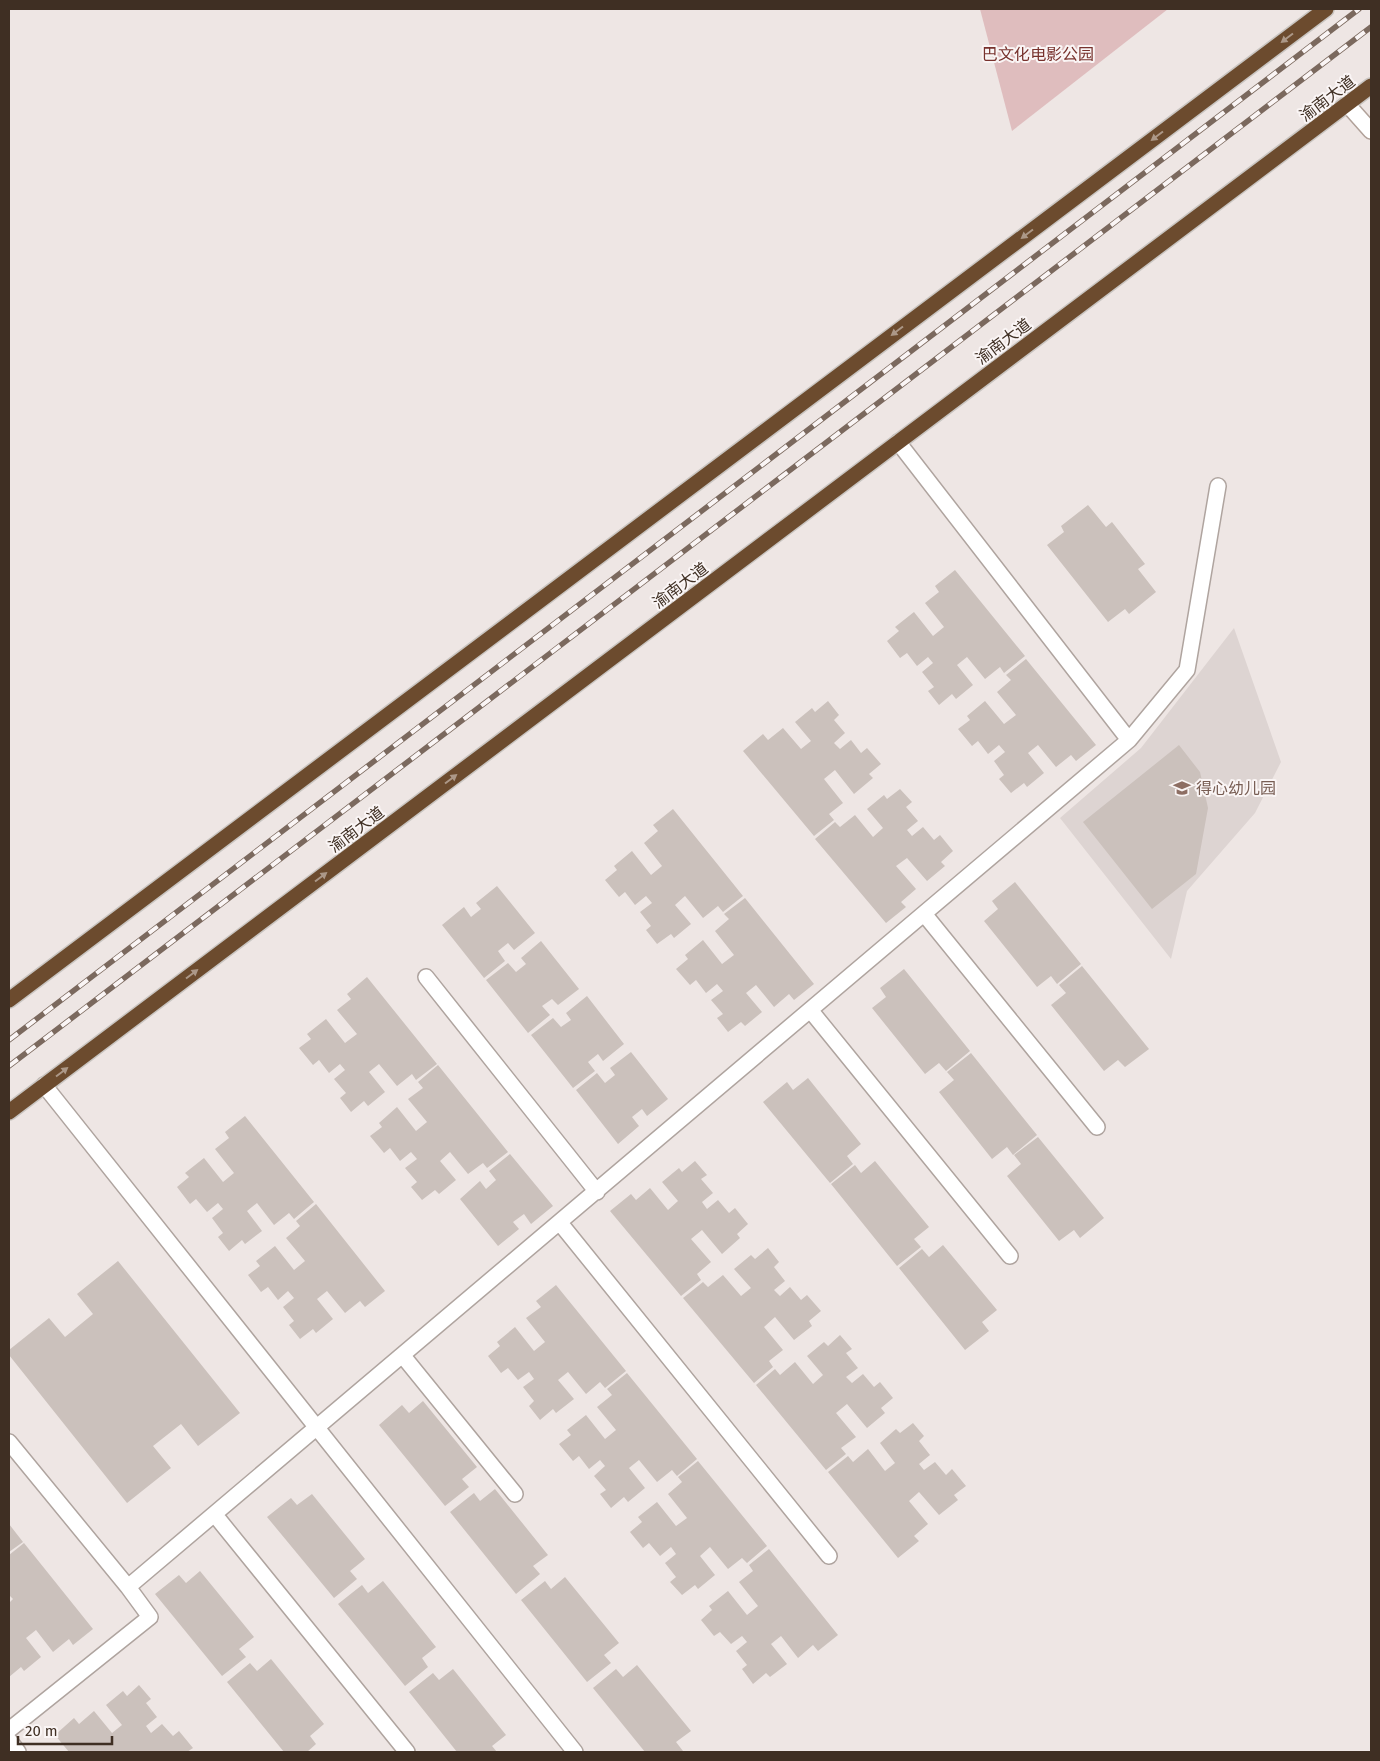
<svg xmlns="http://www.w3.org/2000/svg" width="1380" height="1761" viewBox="0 0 1380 1761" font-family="'Fira Sans','Noto Sans SC',sans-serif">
	<rect width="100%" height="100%" fill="#eee6e4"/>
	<!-- built -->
	<path fill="#ddd4d2" d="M1234 628 1281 762 1255 813 1187 891 1171 959 1060 818 1141 748Z"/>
	<!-- green -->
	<path fill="#dfbdbe" d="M980 9H1168L1012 131Z"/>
	<!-- building -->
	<path fill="#cbc1bc" d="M1088 505 1106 527 1112 522 1145 564 1138 569 1156 592 1129 614 1125 609 1108 622 1047 545 1064 532 1061 526Z
		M955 570 1025 656 1004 673 1000 667 985 679 967 657 957 665 973 685 956 699 952 694 939 705 928 691 934 687 922 672 933 663 928 657 917 666 907 653 900 658 887 641 899 631 895 627 914 612 933 636 944 627 925 603 939 592 935 586Z
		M1026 659 1096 745 1076 761 1071 755 1056 767 1038 745 1028 753 1044 773 1027 787 1024 783 1011 793 999 779 1004 775 994 761 1005 752 999 745 988 754 978 741 972 746 958 729 970 720 967 716 985 701 1004 724 1016 715 997 692 1011 680 1006 675Z
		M828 701 839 715 834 720 845 733 834 743 840 749 851 740 861 753 867 748 881 764 869 774 873 778 854 794 835 770 824 779 843 803 829 814 834 820 814 836 743 751 763 734 768 740 783 728 801 749 811 741 795 722 812 708 815 712Z
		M1179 745 1200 772 1208 808 1196 874 1152 909 1083 822Z
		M900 789 912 802 906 807 918 821 907 830 912 836 923 827 934 840 940 835 953 851 941 862 945 866 927 881 907 858 896 866 916 889 901 902 906 907 886 923 815 839 835 822 840 827 855 815 873 837 883 828 867 809 884 795 887 799Z
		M673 809 743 896 723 912 718 906 703 918 685 896 675 905 691 924 674 938 671 934 657 944 646 930 651 926 640 912 652 903 646 896 635 905 625 892 619 897 605 880 617 870 614 866 632 851 651 875 662 866 644 843 658 831 653 825Z
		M1015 882 1081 964 1057 984 1051 976 1037 987 984 921 998 909 992 901Z
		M497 886 535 933 514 950 508 943 498 951 505 961 484 978 442 925 464 907 471 917 481 909 476 903Z
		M745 898 814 984 794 1000 789 994 774 1007 756 985 746 993 762 1012 745 1026 741 1022 728 1032 717 1018 723 1014 711 1000 723 991 717 984 706 993 696 980 690 985 676 969 688 959 685 955 703 940 722 964 734 955 715 931 729 919 724 914Z
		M541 941 579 989 558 1005 552 999 542 1006 550 1015 528 1033 486 980 508 963 516 972 526 964 521 958Z
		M1082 966 1149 1049 1125 1067 1118 1060 1104 1071 1051 1005 1066 993 1059 985Z
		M904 969 970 1051 946 1071 939 1063 925 1074 872 1008 886 997 880 988Z
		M367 977 437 1064 416 1080 412 1074 397 1086 379 1064 369 1072 385 1092 368 1106 364 1101 351 1112 340 1098 346 1093 334 1079 345 1070 340 1064 329 1073 319 1060 313 1065 299 1048 311 1039 307 1034 326 1019 345 1043 357 1034 337 1010 351 999 347 994Z
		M587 996 624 1044 603 1061 598 1054 588 1062 595 1071 573 1088 531 1035 553 1018 561 1027 571 1020 566 1013Z
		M631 1052 668 1099 647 1116 642 1109 632 1117 639 1126 618 1144 576 1090 597 1073 605 1083 615 1075 610 1068Z
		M971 1053 1037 1135 1013 1155 1007 1147 992 1159 939 1092 954 1080 947 1072Z
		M438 1065 508 1152 487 1168 483 1163 468 1174 450 1152 440 1161 456 1180 439 1194 435 1190 422 1200 411 1187 417 1182 405 1168 417 1159 411 1152 400 1161 390 1148 384 1153 370 1136 382 1127 379 1123 397 1107 416 1131 427 1122 408 1099 423 1088 418 1082Z
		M808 1078 861 1144 847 1156 853 1164 830 1183 763 1102 787 1082 793 1090Z
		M245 1116 314 1202 294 1219 289 1213 274 1225 257 1203 247 1211 262 1231 245 1244 242 1240 229 1251 218 1237 223 1233 212 1218 223 1209 218 1203 207 1212 196 1199 190 1204 177 1187 189 1177 185 1173 204 1158 223 1182 234 1173 215 1149 229 1138 225 1132Z
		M1038 1137 1104 1218 1080 1238 1074 1230 1059 1241 1007 1176 1021 1164 1014 1155Z
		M510 1154 553 1206 531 1224 524 1214 513 1222 519 1229 498 1246 460 1199 480 1181 486 1189 496 1180 489 1171Z
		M695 1161 707 1175 701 1179 713 1193 702 1202 707 1209 718 1200 729 1213 735 1208 748 1224 737 1234 740 1238 722 1254 702 1230 691 1239 711 1262 697 1274 701 1280 681 1296 610 1211 631 1194 636 1200 650 1188 668 1210 678 1201 662 1182 679 1168 682 1172Z
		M875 1161 929 1227 914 1239 921 1247 897 1266 831 1184 855 1165 861 1173Z
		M316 1204 385 1291 365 1307 360 1301 345 1313 327 1291 317 1299 333 1319 316 1333 313 1329 300 1339 289 1325 294 1321 283 1307 294 1298 288 1291 278 1300 268 1287 261 1292 248 1275 260 1266 256 1261 275 1246 294 1270 305 1261 286 1238 300 1226 296 1221Z
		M943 1245 997 1310 982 1322 989 1331 965 1350 899 1268 922 1249 929 1257Z
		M768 1248 779 1262 774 1267 785 1281 774 1290 780 1296 790 1287 801 1300 807 1295 821 1311 809 1321 812 1326 794 1340 775 1317 764 1327 783 1350 769 1361 773 1367 754 1383 683 1298 703 1282 708 1287 723 1275 741 1296 751 1288 734 1269 751 1255 755 1259Z
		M118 1261 240 1413 198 1446 181 1424 153 1446 171 1468 127 1503 9 1355V1350L49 1318 65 1337 93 1314 77 1294Z
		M556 1285 626 1371 605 1388 600 1382 586 1394 568 1372 558 1380 574 1399 556 1413 553 1409 540 1420 529 1406 534 1401 523 1387 534 1379 529 1372 518 1380 508 1368 501 1373 488 1356 500 1346 497 1342 515 1327 534 1351 545 1342 526 1318 541 1307 536 1301Z
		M840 1335 852 1349 846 1353 858 1368 846 1377 852 1383 863 1374 874 1387 880 1382 893 1398 881 1408 885 1413 867 1428 847 1404 836 1413 856 1437 841 1448 846 1454 826 1470 756 1385 775 1369 780 1375 795 1362 813 1384 823 1375 807 1356 824 1342 828 1346Z
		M627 1373 697 1459 677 1476 672 1470 657 1482 639 1460 629 1468 645 1488 628 1502 624 1497 611 1508 600 1494 606 1490 594 1476 605 1466 600 1460 589 1469 579 1456 573 1461 559 1444 571 1435 567 1430 586 1415 605 1439 616 1430 597 1407 612 1395 607 1389Z
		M423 1401 477 1467 462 1479 469 1487 445 1506 379 1425 402 1405 409 1413Z
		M913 1423 924 1436 919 1441 930 1455 919 1464 924 1470 935 1462 946 1475 952 1469 966 1486 954 1495 958 1500 939 1515 919 1492 909 1501 928 1524 914 1536 919 1541 898 1558 828 1472 848 1456 853 1462 868 1449 885 1471 895 1463 880 1443 896 1429 900 1433Z
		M698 1461 767 1546 747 1563 742 1558 728 1569 710 1547 700 1556 715 1575 698 1589 695 1585 682 1595 670 1582 676 1577 665 1563 676 1554 671 1547 660 1556 649 1543 643 1548 630 1532 642 1522 638 1517 657 1502 676 1526 687 1518 668 1494 682 1482 678 1477Z
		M495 1489 548 1555 533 1566 540 1574 516 1594 450 1512 474 1493 480 1501Z
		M312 1494 365 1559 350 1571 357 1579 334 1598 267 1517 291 1498 297 1505Z
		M9 1524 23 1542 9 1552Z
		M24 1543 93 1629 73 1645 69 1639 53 1652 36 1630 26 1638 41 1657 24 1671 21 1667 9 1677V1603L13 1599 9 1595V1555Z
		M769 1549 838 1635 818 1651 813 1645 798 1658 781 1636 771 1644 787 1664 770 1677 766 1673 753 1684 742 1669 747 1665 736 1651 747 1642 742 1636 731 1644 720 1632 714 1636 701 1620 712 1610 709 1606 728 1591 747 1615 758 1606 739 1582 753 1571 749 1565Z
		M200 1571 254 1637 239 1649 246 1657 222 1676 155 1594 179 1575 186 1583Z
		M565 1577 619 1643 604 1655 611 1663 587 1682 521 1600 545 1581 551 1589Z
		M383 1581 436 1647 422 1658 428 1667 405 1686 338 1604 362 1585 368 1593Z
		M271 1659 324 1724 310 1736 316 1744 307 1752H284L227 1682 250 1663 257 1671Z
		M637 1665 691 1731 676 1742 683 1751 681 1752H645L593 1688 616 1669 623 1677Z
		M453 1669 506 1735 492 1746 497 1752H457L409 1692 433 1673 439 1680Z
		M139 1685 151 1699 146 1703 157 1717 146 1726 151 1733 162 1724 173 1736 179 1731 193 1748 187 1752H69L55 1735 74 1718 79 1724 94 1711 112 1733 122 1725 106 1705 123 1691 127 1696Z"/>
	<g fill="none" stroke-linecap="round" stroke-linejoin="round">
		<!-- street casing -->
		<g stroke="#afa49f" stroke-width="18">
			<path id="street" d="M898 442 1129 740
				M925 915 1097 1127
				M426 977 597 1192
				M811 1011 1010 1256
				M44 1085 575 1752
				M560 1223 829 1556
				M403 1356 515 1494
				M9 1442 128 1587 150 1617 9 1730
				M215 1515 407 1752
				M128 1587 1129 740 1187 670 1218 486
				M9 1740 18 1752"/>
		</g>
		<!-- secondary casing -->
		<g stroke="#b1a199" stroke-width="18">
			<path id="secondary" d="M1347 104 1371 131"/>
		</g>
		<!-- highway casing -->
		<g stroke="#c9c5c1" stroke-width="18">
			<path id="highway" d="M9 1000 1326 9
				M9 1112 1371 86"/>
		</g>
		<!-- street -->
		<use href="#street" stroke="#fff" stroke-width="15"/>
		<!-- secondary -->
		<use href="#secondary" stroke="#fff" stroke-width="15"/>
		<!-- highway -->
		<use href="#highway" stroke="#6c4b2e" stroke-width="15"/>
		<!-- rail casing -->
		<g stroke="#7b695e" stroke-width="5.5">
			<path id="rail" d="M9 1040 1359 9
				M9 1066 1371 27"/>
		</g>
		<!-- rail -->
		<use href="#rail" stroke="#faf5f5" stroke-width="4" stroke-dasharray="11" stroke-linecap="butt"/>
	</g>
	<!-- one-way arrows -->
	<defs><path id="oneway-solid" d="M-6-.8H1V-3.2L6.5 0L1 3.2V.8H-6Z" transform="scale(1.25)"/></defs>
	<g fill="#ac9888">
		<use href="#oneway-solid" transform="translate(1287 38) rotate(143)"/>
		<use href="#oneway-solid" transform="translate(1157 136) rotate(143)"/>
		<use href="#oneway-solid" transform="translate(1027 234) rotate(143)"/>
		<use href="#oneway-solid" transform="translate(897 331) rotate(143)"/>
		<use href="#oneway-solid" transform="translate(451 779) rotate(-37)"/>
		<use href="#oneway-solid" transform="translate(321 877) rotate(-37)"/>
		<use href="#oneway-solid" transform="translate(192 974) rotate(-37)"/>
		<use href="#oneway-solid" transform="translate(62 1072) rotate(-37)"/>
	</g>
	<!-- icons -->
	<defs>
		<g id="school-bare" transform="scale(1.35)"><path d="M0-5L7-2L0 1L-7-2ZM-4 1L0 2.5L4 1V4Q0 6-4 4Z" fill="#8d6e63" stroke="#faf5f5" stroke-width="2.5" paint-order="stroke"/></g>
	</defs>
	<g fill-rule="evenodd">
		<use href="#school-bare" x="1182" y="788"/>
	</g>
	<g text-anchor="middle" stroke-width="4" stroke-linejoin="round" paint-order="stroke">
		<!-- park labels -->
		<g font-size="16" fill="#77312c" stroke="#faf5f5">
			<text x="1038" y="60">巴文化电影公园</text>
		</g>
		<!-- street labels -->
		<g font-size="16" fill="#3f2f23" stroke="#faf5f5">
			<text transform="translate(1327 98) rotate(-37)" y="6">渝南大道</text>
			<text transform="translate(1003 341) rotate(-37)" y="6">渝南大道</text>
			<text transform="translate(680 585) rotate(-37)" y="6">渝南大道</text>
			<text transform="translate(356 829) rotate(-37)" y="6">渝南大道</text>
		</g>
		<!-- education labels -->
		<g font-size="16" fill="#785e54" stroke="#faf5f5" text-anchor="start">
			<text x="1196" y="794">得心幼儿园</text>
		</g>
	</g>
	<!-- border -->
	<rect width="1380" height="1761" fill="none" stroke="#3f2f23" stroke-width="20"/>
	<!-- scale -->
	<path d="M18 1736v8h94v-8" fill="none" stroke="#3f2f23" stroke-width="2.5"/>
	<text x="25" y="1736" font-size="15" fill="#3f2f23" stroke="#faf5f5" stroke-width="4" paint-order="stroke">20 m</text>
</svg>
